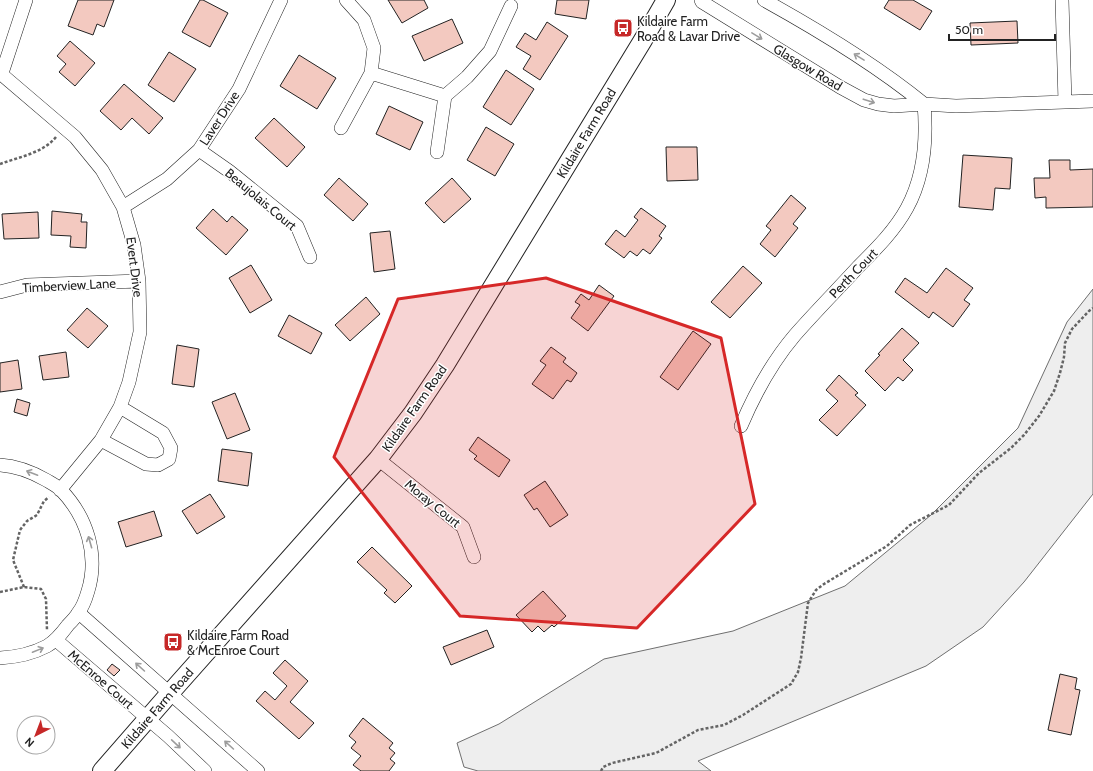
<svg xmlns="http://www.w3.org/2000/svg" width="1093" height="771" viewBox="0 0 1093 771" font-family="Cabin,sans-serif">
	<rect width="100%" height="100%" fill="#fff"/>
	<!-- green -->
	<path fill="#eee" stroke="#6f6f6f" d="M1093 289V494L1024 582 983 627 926 666 698 761 711 771H478L464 767 457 743 499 724 604 659 733 631 845 586 931 515 1018 428 1067 322Z"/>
	<!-- building -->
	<path fill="#f3c9c0" stroke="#222" d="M78 0H114L104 27 97 24 93 35 68 26Z
		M200 0H203L228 13 210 47 182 32Z
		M388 0H424L428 8 402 23Z
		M557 0H589L586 19 555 14Z
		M889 0H913L932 11 920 30 884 8Z
		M452 19 463 43 424 61 412 36Z
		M1017 21 1018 43 971 45 970 23Z
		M547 22 568 36 540 80 523 69 531 56 516 47 525 33 536 40Z
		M70 41 95 63 75 86 59 72 66 64 57 56Z
		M169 52 196 69 174 102 148 85Z
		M299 55 336 78 317 109 280 86Z
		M506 70 534 89 511 125 483 107Z
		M124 84 163 118 149 134 132 118 121 130 100 111Z
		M389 106 423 122 410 150 376 134Z
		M274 118 305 147 287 167 255 138Z
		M486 127 514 144 495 176 467 160Z
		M666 147H697L698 180 667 181Z
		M963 155 1012 158 1010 189 995 188 993 210 959 207Z
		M1049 160H1070V170L1093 169V207L1046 208V197L1035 198 1034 178H1050Z
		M339 178 368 204 353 221 324 195Z
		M452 178 471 199 444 223 425 203Z
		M791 195 806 208 793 224 798 228 775 257 760 244 771 230 766 226Z
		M641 208 666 226 659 236 662 238 650 254 643 249 637 256 630 251 624 258 605 244 616 230 625 237 638 220 634 217Z
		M213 209 227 222 232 216 248 230 226 255 196 228Z
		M52 211 82 214 81 222H87L86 248 70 247 71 236 51 235Z
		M38 212 39 238 4 239 2 214Z
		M390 231 395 269 374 272 370 233Z
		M251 265 272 300 250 313 229 278Z
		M743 266 762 283 730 318 711 302Z
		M946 268 973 288 964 300 970 304 953 327 933 312 929 318 895 292 905 278 927 293Z
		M599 285 614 296 588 331 571 318 580 305 575 302 581 294 589 300Z
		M366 297 380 314 350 341 335 325Z
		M87 308 108 326 88 348 67 330Z
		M289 315 322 333 311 354 278 336Z
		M902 328 919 343 903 360 913 370 903 381 898 377 885 391 865 371 880 355 878 354Z
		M693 331 711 344 678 390 660 377Z
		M177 345 199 349 194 387 172 384Z
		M551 347 566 358 563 362 577 373 571 382 567 380 553 399 532 384 546 365 540 361Z
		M66 352 69 377 43 380 39 356Z
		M18 360 22 389 0 392V363Z
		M839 375 858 393 855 395 866 405 837 436 819 420 838 401 826 390Z
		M235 393 250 430 227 439 212 402Z
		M17 399 30 403 27 416 14 412Z
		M478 437 510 460 499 477 474 459 477 456 469 450Z
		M222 449 252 453 248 486 218 481Z
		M545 481 568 515 550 527 537 508 534 510 524 495Z
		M210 494 225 517 197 534 182 511Z
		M154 511 162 536 126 547 118 522Z
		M372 547 412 586 395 603 384 593 387 590 357 562Z
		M543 591 566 616 554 627 552 625 544 632 538 626 532 632 516 615Z
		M487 630 494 647 451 665 443 647Z
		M285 660 308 681 290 702 314 723 299 739 256 701 265 691 275 700 287 686 273 673Z
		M112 664 120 670 114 676 107 670Z
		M1060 674 1077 678 1075 689 1080 690 1071 735 1048 730Z
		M363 718 393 743 389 748 395 753 390 759 395 763 389 771H361L353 765 361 756 351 748 356 742 349 736Z"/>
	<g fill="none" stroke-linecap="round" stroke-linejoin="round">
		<!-- minor casing -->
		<g stroke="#222" stroke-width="14">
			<path id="minor" d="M701 0 702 2 840 87 864 100 878 104 894 106 924 104 956 106 1093 101
				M764 0C820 31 875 64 924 104
				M1062 0 1065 102
				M0 73 75 137 102 170 123 207 134 245 139 281 140 332 129 382 120 407 101 440 60 490
				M2 73 26 0
				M371 73 445 96 467 77 490 51 511 6
				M341 128 371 73 374 48 364 20 346 0
				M199 150 229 171 297 226 310 257
				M437 152 445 96
				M123 207 167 179 199 150 239 89 281 0
				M0 292 27 285 139 281
				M741 426C755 393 772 362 795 335 816 311 838 289 859 266 877 248 895 230 907 208 924 177 927 138 924 104
				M101 440 146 464 158 465 169 459 171 448 163 433 120 407
				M378 459 463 527 474 557
				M0 465C16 466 32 472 46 480 51 483 57 486 61 490 87 517 99 555 88 591 86 598 83 607 78 613 76 617 72 621 68 625 62 633 56 641 47 646 32 654 17 657 0 658
				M79 613 258 771
				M56 640 168 736 205 771"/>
		</g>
		<!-- secondary casing -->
		<g stroke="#222" stroke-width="20">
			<path id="secondary" d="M102 771 170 693 378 459 413 413 445 365 643 40 666 0"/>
		</g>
		<!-- path -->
		<path stroke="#646464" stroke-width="2.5" stroke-dasharray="3 2" stroke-linecap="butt" d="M0 164C19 157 43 153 56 137
			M24 587 13 560 20 530 27 521 37 515 44 501 49 497
			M0 592 24 587 41 589 46 599 47 630
			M601 771 603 767 612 763 656 753 698 730 724 725 743 715 791 684 798 672 801 658 808 603 816 590 824 584 887 546 910 525 949 505 979 473 1011 448 1024 435 1039 416 1054 391 1060 373 1064 357 1065 343 1072 329 1089 311 1093 308"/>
		<!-- minor -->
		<use href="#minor" stroke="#fff" stroke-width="13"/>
		<!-- secondary -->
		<use href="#secondary" stroke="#fff" stroke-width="18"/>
	</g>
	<!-- one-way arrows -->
	<defs><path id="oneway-shaft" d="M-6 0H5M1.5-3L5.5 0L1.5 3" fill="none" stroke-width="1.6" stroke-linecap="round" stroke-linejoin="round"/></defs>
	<g stroke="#9c9c9c">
		<use href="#oneway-shaft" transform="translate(757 36) rotate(31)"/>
		<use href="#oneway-shaft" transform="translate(859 57) rotate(-148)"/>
		<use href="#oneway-shaft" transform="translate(869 101) rotate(18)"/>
		<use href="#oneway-shaft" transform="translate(32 473) rotate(-159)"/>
		<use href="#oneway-shaft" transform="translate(90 542) rotate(-106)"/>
		<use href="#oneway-shaft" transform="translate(38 650) rotate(-22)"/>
		<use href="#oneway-shaft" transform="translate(140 667) rotate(-138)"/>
		<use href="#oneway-shaft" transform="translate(176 744) rotate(43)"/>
		<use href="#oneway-shaft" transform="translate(229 745) rotate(-138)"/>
	</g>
	<!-- marked area -->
	<path fill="#d62828" fill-opacity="0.2" stroke="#d62828" stroke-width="3" stroke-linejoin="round" d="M546 278 721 338 755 504 637 628 460 616 334 457 398 299Z"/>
	<!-- icons -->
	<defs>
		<g id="bus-square" transform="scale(1)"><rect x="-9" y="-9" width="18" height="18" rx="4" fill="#c62828" stroke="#fff"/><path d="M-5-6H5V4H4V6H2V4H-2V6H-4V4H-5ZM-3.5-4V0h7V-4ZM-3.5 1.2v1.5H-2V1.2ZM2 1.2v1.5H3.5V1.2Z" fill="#fff"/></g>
	</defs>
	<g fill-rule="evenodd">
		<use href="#bus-square" x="623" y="28"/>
		<use href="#bus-square" x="173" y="642"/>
	</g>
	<g text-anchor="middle" stroke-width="3" stroke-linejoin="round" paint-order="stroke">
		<!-- poi labels -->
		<g font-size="13" fill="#222" stroke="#fff" text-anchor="start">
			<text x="637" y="26">Kildaire Farm<tspan x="637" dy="15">Road &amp; Lavar Drive</tspan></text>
			<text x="187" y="640">Kildaire Farm Road<tspan x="187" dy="15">&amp; McEnroe Court</tspan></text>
		</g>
		<!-- street labels -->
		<g font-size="13" fill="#222" stroke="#fff">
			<text transform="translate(808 67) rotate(31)" y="5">Glasgow Road</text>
			<text transform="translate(219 118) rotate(-57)" y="5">Laver Drive</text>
			<text transform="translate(586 133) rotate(-59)" y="5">Kildaire Farm Road</text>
			<text transform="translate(261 199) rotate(40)" y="5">Beaujolais Court</text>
			<text transform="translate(135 267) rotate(83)" y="5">Evert Drive</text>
			<text transform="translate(853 273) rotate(-46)" y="5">Perth Court</text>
			<text transform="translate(69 285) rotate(-3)" y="5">Timberview Lane</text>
			<text transform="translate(414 408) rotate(-55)" y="5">Kildaire Farm Road</text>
			<text transform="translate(433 503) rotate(39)" y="5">Moray Court</text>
			<text transform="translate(101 679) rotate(41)" y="5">McEnroe Court</text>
			<text transform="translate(157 708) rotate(-49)" y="5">Kildaire Farm Road</text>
		</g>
	</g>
	<!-- north arrow -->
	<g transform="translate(36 735) rotate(222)"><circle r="19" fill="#ffffff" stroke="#a7a7a7"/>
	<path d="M0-3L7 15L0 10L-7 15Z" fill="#c62828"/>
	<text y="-6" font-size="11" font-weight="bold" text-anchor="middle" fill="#222222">N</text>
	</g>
	<!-- scale -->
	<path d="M949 34v6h106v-6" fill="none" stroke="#222222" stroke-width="2"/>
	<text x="955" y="34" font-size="12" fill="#222222" stroke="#ffffff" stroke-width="3" paint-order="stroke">50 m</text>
</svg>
